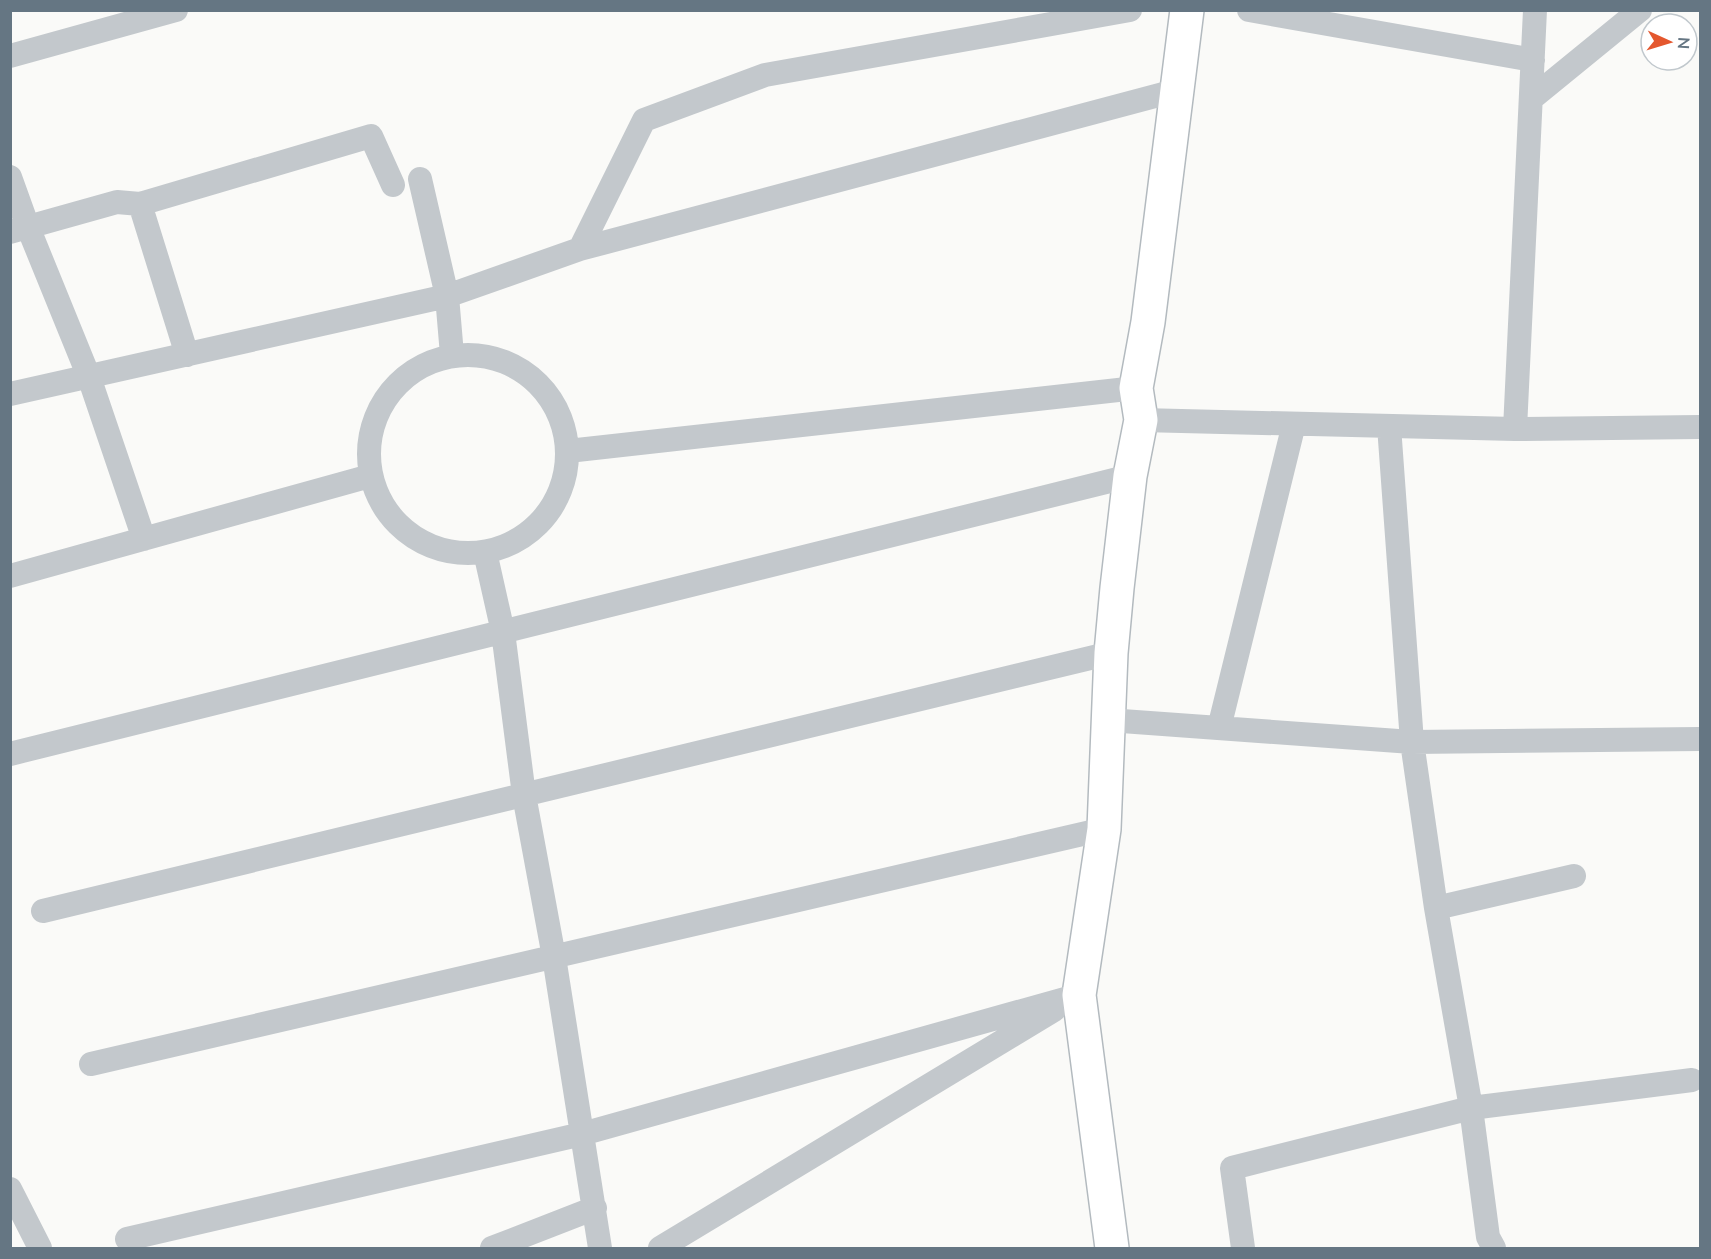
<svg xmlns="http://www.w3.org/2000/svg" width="1711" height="1259" viewBox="0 0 1711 1259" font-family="'Nunito Sans',sans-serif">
	<rect width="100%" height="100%" fill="#fafaf8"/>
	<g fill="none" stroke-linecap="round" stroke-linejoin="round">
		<!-- secondary casing -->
		<g stroke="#b3babf" stroke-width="36">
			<path id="secondary" d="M1112 1248 1079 995 1104 829 1111 653 1117 588 1130 476 1141 420 1136 388 1148 322 1187 10"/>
		</g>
		<!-- street -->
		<path stroke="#c3c8cc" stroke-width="24" d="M1249 10 1533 60
			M10 56 176 10
			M1531 99 1640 10
			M10 177 28 227 89 377 144 539
			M420 179 447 296 452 355
			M140 204 187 355
			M10 232 117 202 140 204 371 136 393 185
			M580 249 644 120 765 75 1130 10
			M369 454a99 99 0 1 1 198 0a99 99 0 1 1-198 0Z
			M10 394 447 296 580 249 1178 90
			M1141 420 1515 429 1700 427
			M1389 426 1412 742 1436 908 1471 1108 1488 1237 1494 1248
			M1515 429 1535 10
			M568 451 1136 388
			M485 552 503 632 524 795 554 957 600 1248
			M10 576 370 476
			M1108 720 1412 742 1700 739
			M1219 728 1294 424
			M10 754 1130 476
			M1436 908 1574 876
			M43 911 1111 653
			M91 1064 1104 829
			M10 1189 40 1248
			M127 1239 582 1134 1079 995
			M492 1248 595 1208
			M660 1248 1054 1010
			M1243 1248 1232 1168 1471 1108 1692 1080"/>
		<!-- secondary -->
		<use href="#secondary" stroke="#fff" stroke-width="33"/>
	</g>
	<!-- border -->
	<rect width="1711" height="1259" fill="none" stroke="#657683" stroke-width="24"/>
	<!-- north arrow -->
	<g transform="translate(1669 42) rotate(94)"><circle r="28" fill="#ffffff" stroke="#c1c8cd" stroke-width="1.5"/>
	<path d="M0-4.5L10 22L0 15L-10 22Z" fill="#e4572e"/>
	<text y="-9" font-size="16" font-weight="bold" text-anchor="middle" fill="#657683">N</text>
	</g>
</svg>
